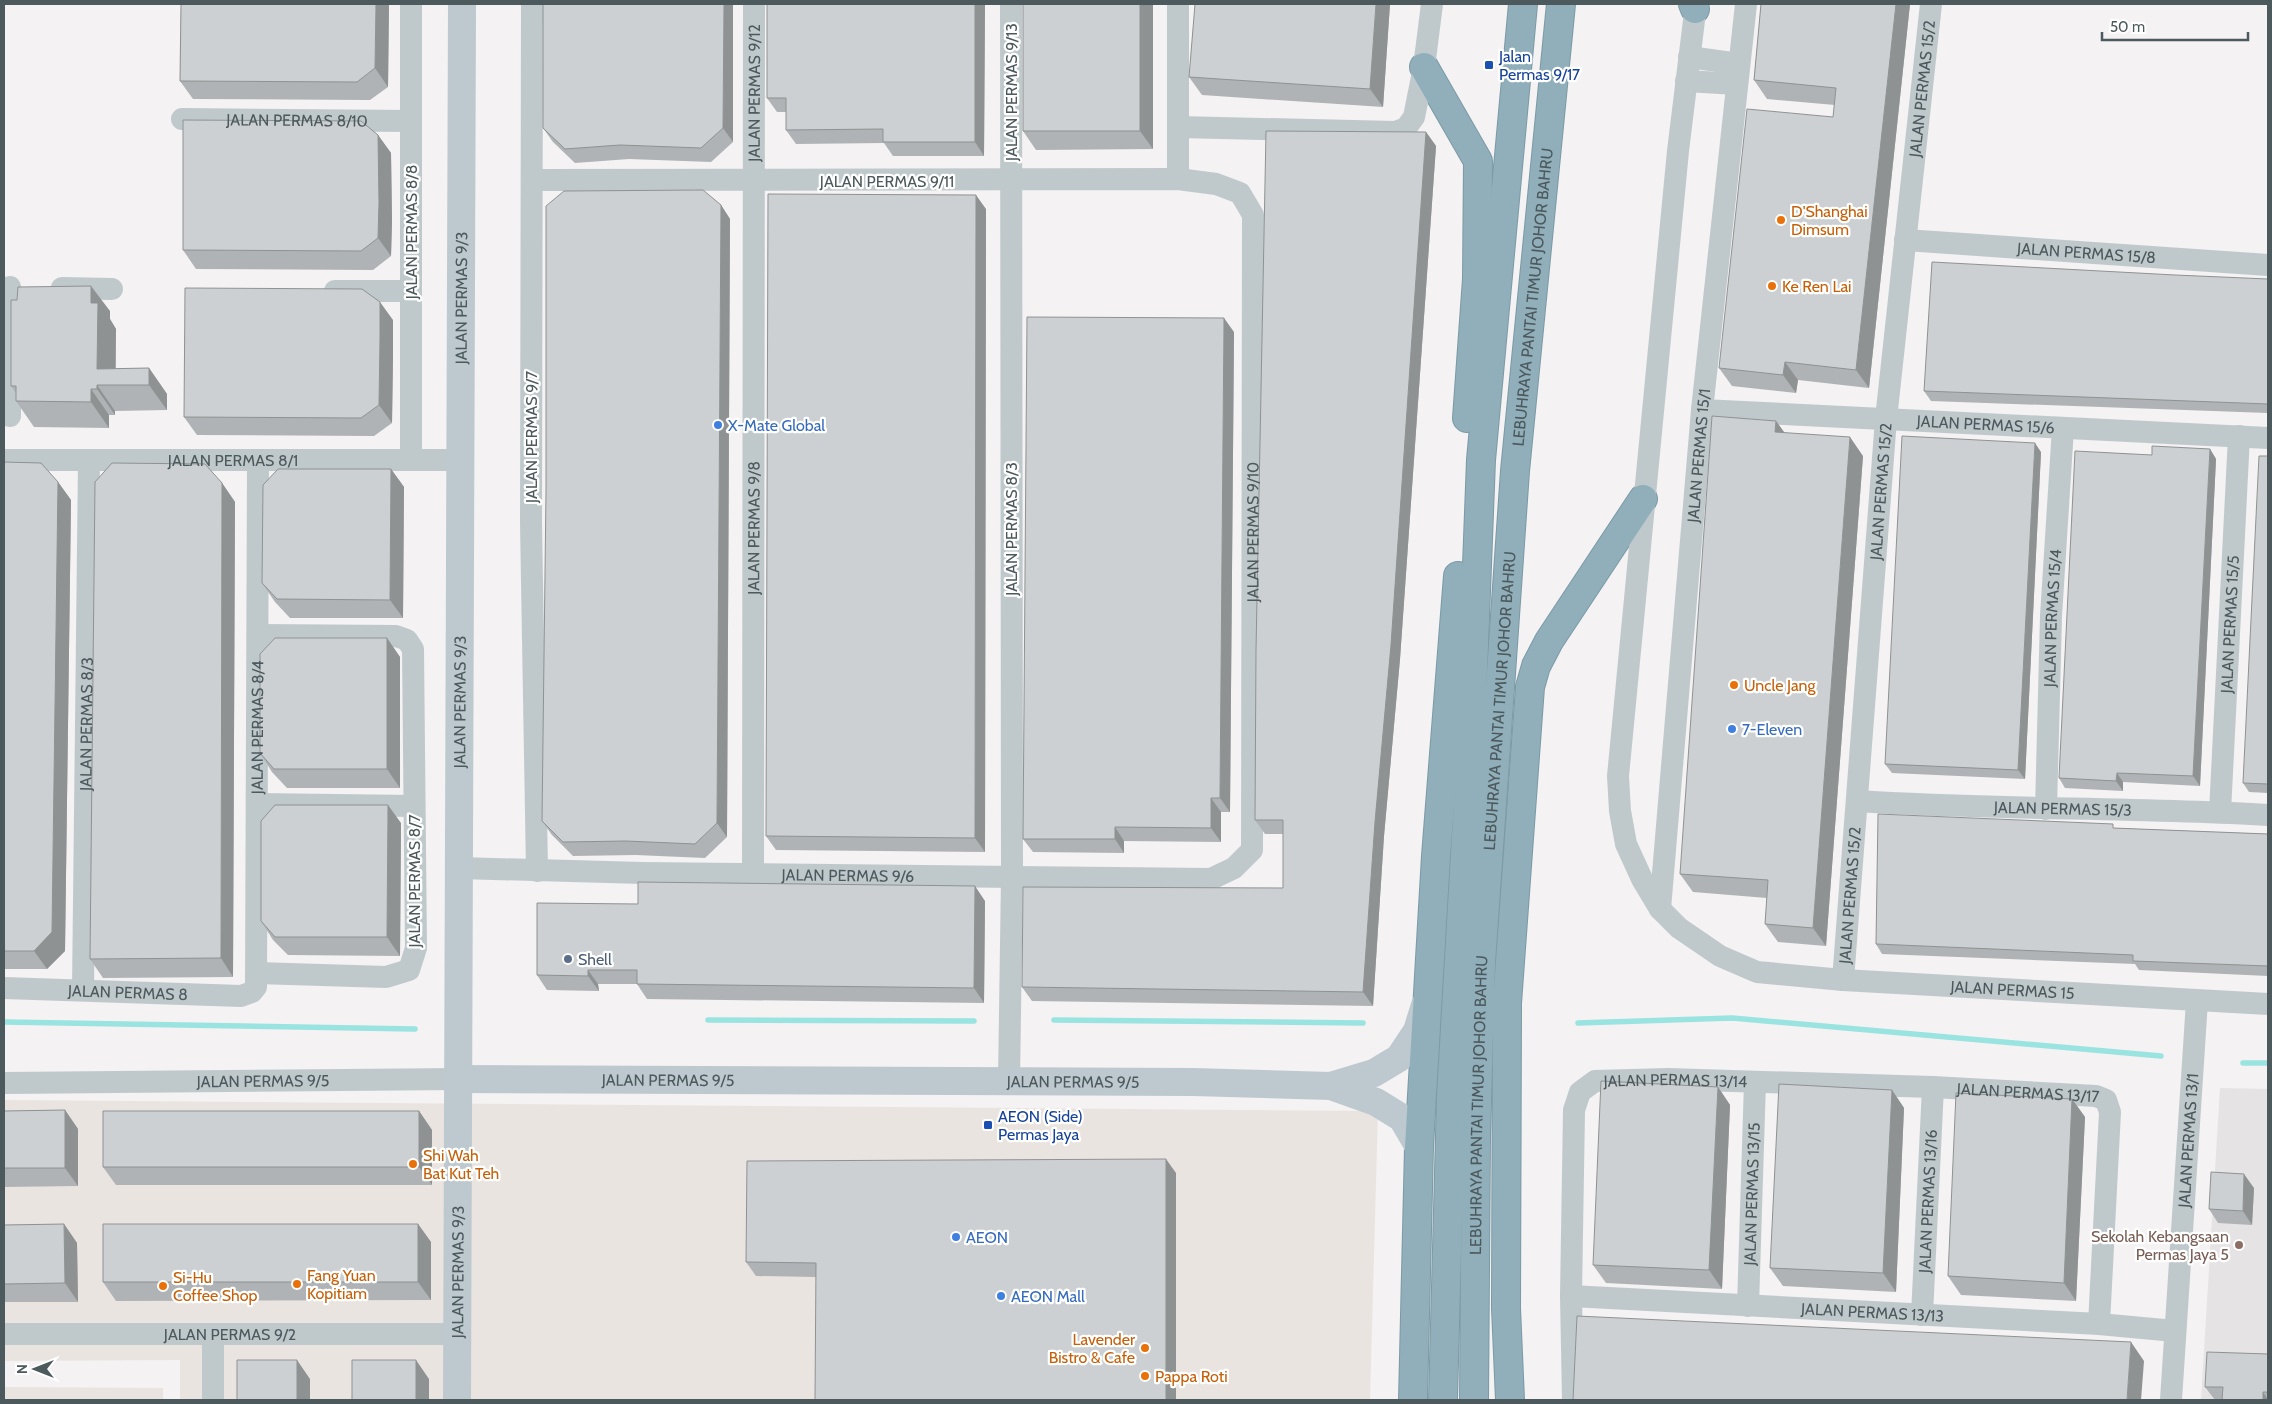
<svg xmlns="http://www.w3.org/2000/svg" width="2272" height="1404" viewBox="0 0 2272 1404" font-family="Cabin,sans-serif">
	<rect width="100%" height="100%" fill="#f4f2f2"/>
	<!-- commercial -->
	<path fill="#eae4e0" d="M4 1100 1378 1111 1370 1400H180V1360L4 1361Z
		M4 1387 163 1388V1400H4Z"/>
	<!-- education -->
	<path fill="#e5e3e4" d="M2220 1088 2268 1089V1400H2201Z"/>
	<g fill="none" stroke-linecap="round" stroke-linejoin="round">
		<!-- stream -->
		<path stroke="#99e3e0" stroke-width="5.5" d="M708 1020 974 1021
			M1054 1020 1363 1023
			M4 1022 415 1029
			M1578 1023 1732 1018 2161 1056
			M2243 1063H2268"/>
		<!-- highway casing -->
		<g stroke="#7b9aa6" stroke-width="30">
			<g id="highway">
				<path d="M1693 4 1695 9"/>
				<path d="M1424 67 1478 161 1477 279 1467 418"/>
				<path d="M1413 1400 1419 1147 1436 856 1458 576"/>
				<path d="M1443 1400 1451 1097 1468 802 1481 460 1523 4"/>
				<path id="s24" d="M1474 1400 1476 1137 1481 963 1515 471 1561 4"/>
				<path d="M1510 1400 1506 1308 1507 1003 1530 687 1536 666 1549 641 1643 499"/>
			</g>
		</g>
		<!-- street -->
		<g stroke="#bfc9cc" stroke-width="22">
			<path d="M411 4V460"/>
			<path d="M532 4 531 523 537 871"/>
			<path d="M1178 4V179"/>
			<path id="s1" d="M1696 4 1678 151 1618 776 1620 811 1626 844 1642 879 1660 909 1679 928 1720 956 1757 972 1843 980 2268 1004"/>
			<path d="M1689 57 1739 64"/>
			<path d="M1686 81 1737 84"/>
			<path id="s2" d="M182 119 411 121"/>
			<path d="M1178 127 1395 132 1406 128 1414 117 1424 67 1432 4"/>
			<path id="s3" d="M1905 240 2268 265"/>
			<path d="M62 288 112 289"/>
			<path d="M335 291H411"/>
			<path id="s4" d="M1702 410 2268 438"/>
			<path d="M10 416V287"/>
			<path id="s5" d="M4 460H462"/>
			<path id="s6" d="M1857 801C1994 810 2131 807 2268 815"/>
			<path d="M257 804 414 806"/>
			<path id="s7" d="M2046 809 2051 616 2063 428"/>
			<path id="s8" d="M2220 812 2239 436"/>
			<path id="s9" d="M459 868 643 873 1211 879 1234 868 1252 850 1253 215 1240 193 1216 184 1178 179 532 180"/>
			<path id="s10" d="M753 874 754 4"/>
			<path id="s11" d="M1660 909 1702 410 1746 4"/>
			<path d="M257 973 386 977 409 970 416 948 413 649 407 640 396 636 258 635"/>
			<path id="s12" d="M1843 980 1886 419 1931 4"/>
			<path id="s13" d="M4 988 241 996 252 992 256 987 258 461"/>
			<path id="s14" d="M83 989 89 460"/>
			<path d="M1009 1082 1012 876 1011 4"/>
			<path id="s15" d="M4 1083 459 1079"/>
			<path id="s16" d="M1571 1296 2099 1324 2175 1331"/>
			<path id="s17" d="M1748 1306 1755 1082"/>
			<path id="s18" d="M1922 1315 1933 1087"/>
			<path id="s19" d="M4 1334H457"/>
			<path d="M213 1400V1334"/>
			<path id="s20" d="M1573 1400 1571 1296 1574 1110 1580 1092 1595 1081 1668 1079 1933 1087 2096 1096 2106 1100 2110 1112 2099 1324"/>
			<path id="s21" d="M2171 1400 2197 1001"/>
		</g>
		<!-- secondary -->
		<g stroke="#bdc9ce" stroke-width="28">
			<path id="s22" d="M459 1079 1193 1082 1331 1086 1374 1073 1399 1058 1417 1031 1425 1005"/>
			<path d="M1331 1086 1376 1102 1402 1118 1419 1147"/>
			<path id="s23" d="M457 1400 462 4"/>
		</g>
		<!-- highway -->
		<use href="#highway" stroke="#90afba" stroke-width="28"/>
	</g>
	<!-- wall -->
	<path fill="#afb3b5" d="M181 4H389L388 87 370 100 193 99 180 81Z
		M543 4H733V142L711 162 629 159 575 163 553 142 543 128Z
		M985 4 984 156H893L884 143 796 144 786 130V112H777L767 98Z
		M1153 4V149L1036 150 1023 131Z
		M1390 4 1383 107 1202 95 1189 77Z
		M1761 4H1910L1869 388 1798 380 1796 393 1732 386 1719 368 1833 117 1835 105 1767 99 1754 80Z
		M1426 132 1436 146 1400 659 1384 836 1373 1006 1032 1001 1022 987 1283 888V834H1265L1255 820Z
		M378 135 391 153 392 221 391 256 373 270 196 269 183 250Z
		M721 205 730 219 727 837 705 858 636 855 573 856 552 835 542 821Z
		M986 209 985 852 776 850 766 836Z
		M2268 279V413L1931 401 1924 391Z
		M110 311V319L116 329V369L149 368 167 394V410L115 411V415H109V428L34 427 16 401V393L11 386Z
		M393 320V357L392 423 374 436 197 435 184 417Z
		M1234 332 1230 812H1221V842L1124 841V853L1033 852 1023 839Z
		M1776 421 1784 432 1863 456 1826 946 1778 942 1765 924 1767 898 1693 892 1680 874Z
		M2210 449 2216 459 2200 786 2123 782V791L2065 788 2059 778Z
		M2041 452 2025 779 1892 773 1885 764Z
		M2268 456V793L2249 792 2243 783Z
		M4 462 58 482 71 500 65 951 47 969H4Z
		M391 469 404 487 403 618H290L275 602 262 583Z
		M222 483 235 502 233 977 103 978 90 959Z
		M387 638 400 657V788H287L272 772 260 753Z
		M401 823 400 956 288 955 273 940 261 921Z
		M2115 828 2268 834V976L2139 970 2135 964 1882 954 1876 944Z
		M985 901 984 1003 647 999 637 984H598L599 991 547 990 537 975 638 904Z
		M1718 1087 1730 1105 1722 1289 1606 1283 1593 1265Z
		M1892 1090 1904 1108 1896 1292 1783 1286 1770 1268Z
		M2072 1099 2085 1117 2076 1301 1961 1295 1948 1276Z
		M65 1110 78 1129V1186L4 1187V1111Z
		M419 1111 432 1130V1185H116L103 1167Z
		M1176 1173V1400L816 1277 756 1276 746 1262Z
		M2254 1188 2252 1225 2218 1223 2209 1209Z
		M64 1224 77 1243 78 1302H4V1225Z
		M418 1224 431 1242V1300L116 1301 103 1282Z
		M2268 1354V1400H2215L2205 1387Z"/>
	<!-- shaded-wall -->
	<path fill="#8f9293" d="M376 4H389L388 87 375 68Z
		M724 4H733V142L723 128Z
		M975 4H985L984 156 975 142Z
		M1140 4H1153V149L1140 131Z
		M1376 4H1390L1383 107 1370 89Z
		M1896 4H1910L1869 388 1856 370Z
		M1426 132 1436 146 1400 659 1384 836 1373 1006 1363 992 1375 822Z
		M378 135 391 153 392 221 391 256 378 238Z
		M976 195 986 209 985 852 975 838Z
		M721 205 730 219 727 837 717 823Z
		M91 286 110 311V319L116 329 115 385 97 369 91 303Z
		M380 302 393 320V357L392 423 379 405Z
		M1224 318 1234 332 1230 812 1220 798Z
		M1785 362 1798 380 1796 393 1783 375Z
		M149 368 167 394V410L149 385Z
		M97 385 115 411V415L97 389Z
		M91 389 109 415V428L91 402Z
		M1776 421 1789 439 1775 432Z
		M1850 437 1863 456 1826 946 1813 928Z
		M2035 443 2041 452 2025 779 2018 770Z
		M2210 449 2216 459 2200 786 2193 776Z
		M391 469 404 487 403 618 390 600Z
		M58 482 71 500 65 951 47 969 34 951Z
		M222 483 235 502 233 977 221 958Z
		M387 638 400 657V788L387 769Z
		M2117 773 2123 782V791L2116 781Z
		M1211 798 1221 812V842L1211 828Z
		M388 805 401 823 400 956 387 937Z
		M1115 827 1124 841V853L1115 839Z
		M975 886 985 901 984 1003 974 988Z
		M588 970 598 984 599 991 588 976Z
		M1718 1087 1730 1105 1722 1289 1709 1270Z
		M1892 1090 1904 1108 1896 1292 1883 1273Z
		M2072 1099 2085 1117 2076 1301 2064 1283Z
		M65 1110 78 1129V1186L65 1168Z
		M419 1111 432 1130V1185L419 1167Z
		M1166 1159 1176 1173V1400H1166Z
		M2244 1174 2254 1188 2252 1225 2243 1211Z
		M64 1224 77 1243 78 1302 65 1283Z
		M418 1224 431 1242V1300L418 1282Z
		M2131 1342 2144 1361 2141 1400H2127Z
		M297 1360 310 1379V1400H297Z
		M416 1360 429 1379V1400H416Z
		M2263 1392 2268 1400H2263Z"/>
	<!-- building -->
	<path fill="#ccd0d2" stroke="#8f9293" d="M181 4H376L375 68 357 82 180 81Z
		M543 4H724L723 128 701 148 620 145 565 149 543 128Z
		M767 4H975V142H883V129L786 130V98H767Z
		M1023 4H1140V131H1023Z
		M1195 4H1376L1370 89 1189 77Z
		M1761 4H1896L1856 370 1785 362 1783 375 1719 368 1747 109 1833 117 1836 88 1754 80Z
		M183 120 361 121 378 135 379 203 378 238 361 251 183 250Z
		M1266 131 1426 132 1391 645 1375 822 1363 992 1022 987 1023 887 1283 888V820H1255L1256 650Z
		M703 190 721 205 717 823 695 844 626 841 563 842 542 821 546 492V206L564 191Z
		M768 194 976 195 975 838 766 836Z
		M1932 262 2175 275 2268 279V404L1924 391Z
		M91 286V303H98L97 369 149 368V385H97V389H91V402L16 401V386H11V300H17L18 287Z
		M185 288 362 289 380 302V338L379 405 361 418 184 417Z
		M1027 317 1224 318 1220 798H1211V828L1115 827V839H1023Z
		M1712 416 1776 421 1775 432 1850 437 1813 928 1765 924 1768 880 1680 874Z
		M1902 436 2035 443 2018 770 1885 764Z
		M2152 446 2210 449 2193 776 2117 773 2116 781 2059 778 2075 451 2152 455Z
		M2259 456H2268V784L2243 783Z
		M4 462 41 463 58 482 52 932 34 951H4Z
		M112 463 205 464 222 483 221 958 90 959 95 482Z
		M278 469H391L390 600 277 599 262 583 263 485Z
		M275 638H387V769H274L260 753V654Z
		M275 805H388L387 937H275L261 921V821Z
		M1878 814 2113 824V828L2268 834V966L2133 961V955L1876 944Z
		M638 882 975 886 974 988 637 984V970H588V976L537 975V903L638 904Z
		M1601 1081 1718 1087 1709 1270 1593 1265Z
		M1779 1084 1892 1090 1883 1273 1770 1268Z
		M1956 1093 2072 1099 2064 1283 1948 1276Z
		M65 1110V1168H4V1111Z
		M103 1111H419V1167H103Z
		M1166 1159V1400H815L816 1263 746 1262 747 1161Z
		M2211 1172 2244 1174 2243 1211 2209 1209Z
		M64 1224 65 1283 4 1284V1225Z
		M103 1224H418V1282H103Z
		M1577 1316 2131 1342 2127 1400H1573Z
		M2207 1352 2268 1354V1392H2263V1400H2222L2223 1387H2205Z
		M237 1360H297V1400H237Z
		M352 1360H416V1400H352Z"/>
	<!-- markers -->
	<g fill="#1a4fb4" stroke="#fff" stroke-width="2">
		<rect x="1484" y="60" width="10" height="10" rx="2.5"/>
		<rect x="983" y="1120" width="10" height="10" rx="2.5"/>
	</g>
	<g fill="#e8710a" stroke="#fff" stroke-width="2">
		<circle cx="1781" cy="220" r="5"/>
		<circle cx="1772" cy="286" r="5"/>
		<circle cx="1734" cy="685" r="5"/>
		<circle cx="413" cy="1164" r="5"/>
		<circle cx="297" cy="1284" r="5"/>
		<circle cx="163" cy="1286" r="5"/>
		<circle cx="1145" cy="1348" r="5"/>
		<circle cx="1145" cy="1376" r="5"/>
	</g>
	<g fill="#3f7fe0" stroke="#fff" stroke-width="2">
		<circle cx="718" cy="425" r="5"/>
		<circle cx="1732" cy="729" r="5"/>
		<circle cx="956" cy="1237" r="5"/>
		<circle cx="1001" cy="1296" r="5"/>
	</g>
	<circle fill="#5c6f8a" stroke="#fff" stroke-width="2" cx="568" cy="959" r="5"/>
	<circle fill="#8d6e63" stroke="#fff" stroke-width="2" cx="2239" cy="1245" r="5"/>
	<g text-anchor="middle" stroke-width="4.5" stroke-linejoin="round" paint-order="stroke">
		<!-- transit labels -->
		<g font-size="16" fill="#164399" stroke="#fff" text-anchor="start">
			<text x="1499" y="62">Jalan<tspan x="1499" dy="18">Permas 9/17</tspan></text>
			<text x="998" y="1122">AEON (Side)<tspan x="998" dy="18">Permas Jaya</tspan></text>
		</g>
		<!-- street labels -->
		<g font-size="16" fill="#4c595d" stroke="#fff">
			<text dy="6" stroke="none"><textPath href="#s12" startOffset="895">JALAN PERMAS 15/2</textPath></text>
			<text dy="6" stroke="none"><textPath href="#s10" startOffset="781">JALAN PERMAS 9/12</textPath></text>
			<text transform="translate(1011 92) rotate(-90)" y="6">JALAN PERMAS 9/13</text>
			<text dy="6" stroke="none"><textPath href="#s2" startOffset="115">JALAN PERMAS 8/10</textPath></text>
			<text x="887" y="187">JALAN PERMAS 9/11</text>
			<text transform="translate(411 232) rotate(-90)" y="6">JALAN PERMAS 8/8</text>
			<text dy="6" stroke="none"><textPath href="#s3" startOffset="182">JALAN PERMAS 15/8</textPath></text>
			<text dy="6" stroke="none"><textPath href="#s23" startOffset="1102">JALAN PERMAS 9/3</textPath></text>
			<text dy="6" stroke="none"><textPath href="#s24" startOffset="1105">LEBUHRAYA PANTAI TIMUR JOHOR BAHRU</textPath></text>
			<text dy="6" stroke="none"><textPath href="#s4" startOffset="284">JALAN PERMAS 15/6</textPath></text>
			<text transform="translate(531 437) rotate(-90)" y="6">JALAN PERMAS 9/7</text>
			<text dy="6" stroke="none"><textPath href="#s11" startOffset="455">JALAN PERMAS 15/1</textPath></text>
			<text dy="6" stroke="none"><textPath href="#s5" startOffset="229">JALAN PERMAS 8/1</textPath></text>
			<text dy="6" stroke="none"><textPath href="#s12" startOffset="490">JALAN PERMAS 15/2</textPath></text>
			<text dy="6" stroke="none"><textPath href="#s10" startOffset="346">JALAN PERMAS 9/8</textPath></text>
			<text transform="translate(1011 529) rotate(-90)" y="6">JALAN PERMAS 8/3</text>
			<text dy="6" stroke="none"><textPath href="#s9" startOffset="1121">JALAN PERMAS 9/10</textPath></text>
			<text dy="6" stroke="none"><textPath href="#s7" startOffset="191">JALAN PERMAS 15/4</textPath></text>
			<text dy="6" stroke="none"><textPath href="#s8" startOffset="188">JALAN PERMAS 15/5</textPath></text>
			<text dy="6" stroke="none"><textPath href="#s24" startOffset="700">LEBUHRAYA PANTAI TIMUR JOHOR BAHRU</textPath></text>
			<text dy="6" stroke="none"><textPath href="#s23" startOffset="698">JALAN PERMAS 9/3</textPath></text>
			<text dy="6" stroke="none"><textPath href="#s14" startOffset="265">JALAN PERMAS 8/3</textPath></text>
			<text dy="6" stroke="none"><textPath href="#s13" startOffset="515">JALAN PERMAS 8/4</textPath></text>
			<text dy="6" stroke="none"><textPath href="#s6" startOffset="206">JALAN PERMAS 15/3</textPath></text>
			<text dy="6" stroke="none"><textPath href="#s9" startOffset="389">JALAN PERMAS 9/6</textPath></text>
			<text transform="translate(414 881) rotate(-90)" y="6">JALAN PERMAS 8/7</text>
			<text dy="6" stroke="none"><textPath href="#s12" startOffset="85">JALAN PERMAS 15/2</textPath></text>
			<text dy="6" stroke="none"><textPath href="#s1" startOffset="1291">JALAN PERMAS 15</textPath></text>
			<text dy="6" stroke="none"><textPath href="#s13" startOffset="124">JALAN PERMAS 8</textPath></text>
			<text dy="6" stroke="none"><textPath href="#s15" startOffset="259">JALAN PERMAS 9/5</textPath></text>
			<text dy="6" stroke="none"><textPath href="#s22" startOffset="209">JALAN PERMAS 9/5</textPath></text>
			<text dy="6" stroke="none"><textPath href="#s22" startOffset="614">JALAN PERMAS 9/5</textPath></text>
			<text dy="6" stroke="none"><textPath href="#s20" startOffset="408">JALAN PERMAS 13/14</textPath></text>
			<text dy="6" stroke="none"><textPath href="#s20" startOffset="761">JALAN PERMAS 13/17</textPath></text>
			<text dy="6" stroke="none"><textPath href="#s24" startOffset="295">LEBUHRAYA PANTAI TIMUR JOHOR BAHRU</textPath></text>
			<text dy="6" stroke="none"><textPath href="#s21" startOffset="260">JALAN PERMAS 13/1</textPath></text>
			<text dy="6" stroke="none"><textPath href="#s17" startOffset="112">JALAN PERMAS 13/15</textPath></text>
			<text dy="6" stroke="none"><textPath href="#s18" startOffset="114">JALAN PERMAS 13/16</textPath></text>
			<text dy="6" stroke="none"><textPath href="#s23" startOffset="128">JALAN PERMAS 9/3</textPath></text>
			<text dy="6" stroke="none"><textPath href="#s16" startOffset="302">JALAN PERMAS 13/13</textPath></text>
			<text dy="6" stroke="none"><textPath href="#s19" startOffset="226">JALAN PERMAS 9/2</textPath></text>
		</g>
		<!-- food labels -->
		<g font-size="16" fill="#c56008" stroke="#fff" text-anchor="start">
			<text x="1791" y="217">D'Shanghai<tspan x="1791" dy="18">Dimsum</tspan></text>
			<text x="1782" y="292">Ke Ren Lai</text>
			<text x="1744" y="691">Uncle Jang</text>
			<text x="423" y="1161">Shi Wah<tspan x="423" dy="18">Bat Kut Teh</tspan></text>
			<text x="307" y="1281">Fang Yuan<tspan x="307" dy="18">Kopitiam</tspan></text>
			<text x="173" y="1283">Si-Hu<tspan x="173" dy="18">Coffee Shop</tspan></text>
			<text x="1135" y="1345" text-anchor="end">Lavender<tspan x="1135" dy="18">Bistro &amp; Cafe</tspan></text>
			<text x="1155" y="1382">Pappa Roti</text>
		</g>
		<!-- shop labels -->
		<g font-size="16" fill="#366cbe" stroke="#fff" text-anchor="start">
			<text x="728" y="431">X-Mate Global</text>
			<text x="1742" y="735">7-Eleven</text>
			<text x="966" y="1243">AEON</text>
			<text x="1011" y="1302">AEON Mall</text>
		</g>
		<!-- service labels -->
		<g font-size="16" fill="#4e5e75" stroke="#fff" text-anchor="start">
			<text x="578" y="965">Shell</text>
		</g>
		<!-- education labels -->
		<g font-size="16" fill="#785e54" stroke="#fff" text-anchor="end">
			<text x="2229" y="1242">Sekolah Kebangsaan<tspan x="2229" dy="18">Permas Jaya 5</tspan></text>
		</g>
	</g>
	<!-- border -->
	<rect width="2272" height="1404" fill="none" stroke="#4c595d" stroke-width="10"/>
	<!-- north arrow -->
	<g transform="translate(35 1369) rotate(270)" stroke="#ffffff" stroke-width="4" paint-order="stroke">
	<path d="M0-4L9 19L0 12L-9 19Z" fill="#4c595d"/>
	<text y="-8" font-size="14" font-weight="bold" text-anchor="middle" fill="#4c595d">N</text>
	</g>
	<!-- scale -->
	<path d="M2102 32v8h146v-8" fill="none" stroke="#4c595d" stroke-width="2.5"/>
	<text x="2110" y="32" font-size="15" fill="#4c595d" stroke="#ffffff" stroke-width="4" paint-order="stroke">50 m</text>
</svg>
